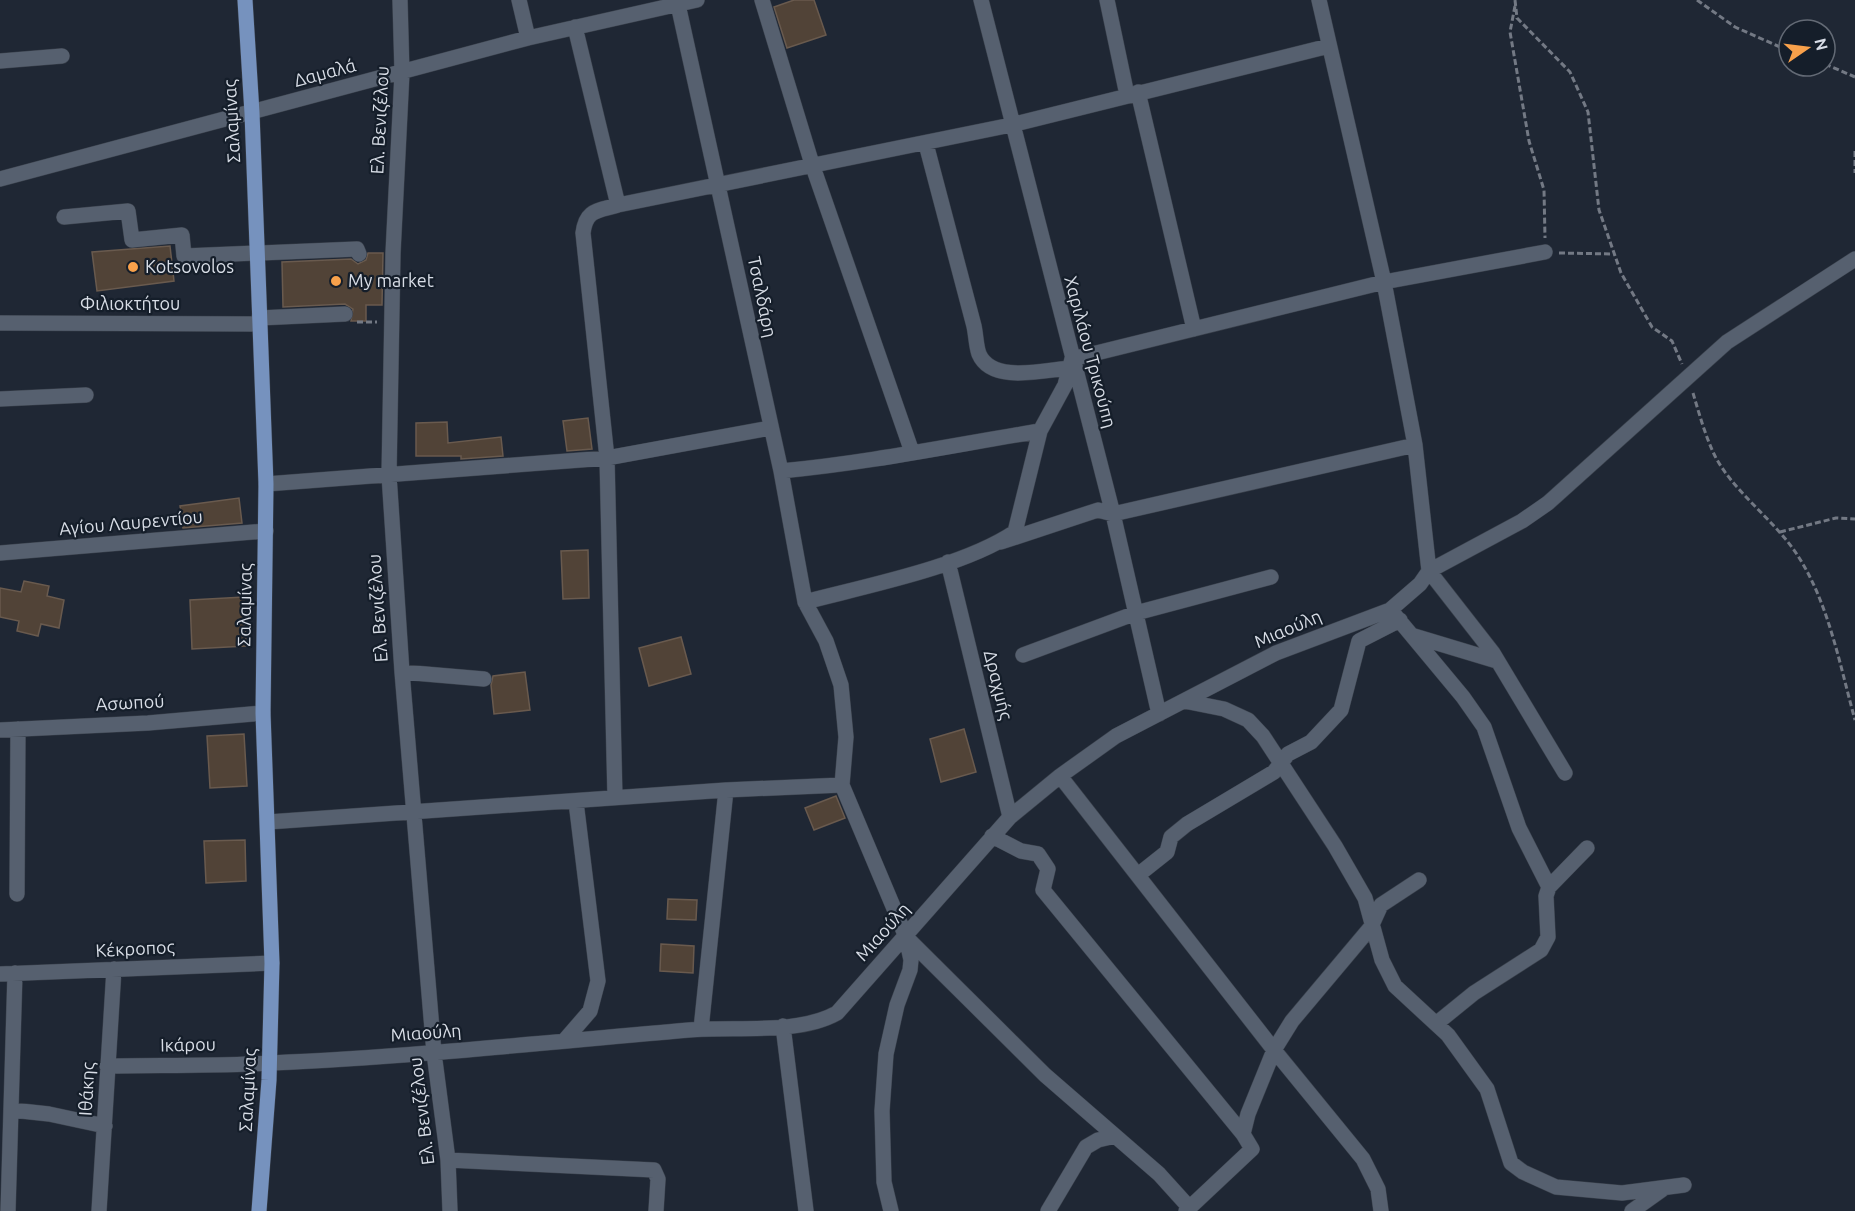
<svg xmlns="http://www.w3.org/2000/svg" width="1855" height="1211" viewBox="0 0 1855 1211" font-family="Ubuntu,sans-serif">
	<rect width="100%" height="100%" fill="#1f2734"/>
	<!-- building -->
	<path fill="#514337" stroke="#695a4e" stroke-width="1.5" d="M794 0H814L826 35 787 48 774 7Z
		M170 246 174 281 97 291 92 252Z
		M368 253H383L382 305H366V321H351L353 309 345 304 283 307 282 262 351 259 358 264 366 260Z
		M588 418 592 449 567 451 563 421Z
		M447 422 448 443 501 437 503 456 461 459V456H416V423Z
		M239 498 242 523 183 528 180 506Z
		M588 550 589 598 563 599 561 551Z
		M24 581 49 586 47 596 64 600 59 628 41 624 38 636 17 631 19 621 0 617V588L21 592Z
		M244 597 246 646 192 649 190 600Z
		M681 637 691 674 649 686 639 648Z
		M525 672 530 710 494 714 491 685 493 676Z
		M964 729 976 772 941 782 930 739Z
		M244 734 247 786 210 788 207 736Z
		M836 796 845 818 814 830 805 808Z
		M245 840 246 881 206 883 204 841Z
		M668 899 697 900 696 920 667 919Z
		M661 944 694 946 693 973 660 971Z"/>
	<g fill="none" stroke-linecap="round" stroke-linejoin="round">
		<!-- minor casing -->
		<g stroke="#3a414c" stroke-width="16">
			<path id="minor" d="M400 0 402 73 393 253 389 475 402 672 434 1053 448 1160 450 1211
				M519 0 528 38
				M677 0 781 471 805 602 826 641 841 685 846 737 842 785
				M762 0 812 164 912 452
				M981 0 1113 514 1159 714
				M1107 0 1127 95
				M1319 0 1384 282 1415 445 1429 571 1493 653 1565 773
				M575 27 618 205
				M0 61 62 56
				M1138 92 1194 329
				M926 144 974 326C976 335 976 346 979 354 992 384 1044 370 1070 368
				M0 179 528 38 697 0
				M64 217 128 211 132 240 182 235 184 256 357 249 359 254
				M259 318 345 314
				M0 323 259 324
				M0 399 86 395
				M781 471C868 463 954 445 1040 431L1065 385 1072 359 1384 282 1545 252
				M266 484 607 458 770 428
				M1001 542 1098 510 1113 514 1415 445
				M0 553 266 531
				M948 562 1010 817
				M805 602C866 586 963 567 1015 532L1040 431
				M1394 614 1463 697 1484 727 1519 828 1549 887
				M1414 636 1497 661
				M1023 655 1136 613 1271 577
				M402 672 484 679
				M1184 701 1224 709 1248 720 1263 736 1335 846 1365 898 1382 960 1395 986 1448 1035 1487 1089 1511 1163 1523 1172 1556 1187 1622 1193 1684 1185
				M0 730 148 723 263 713
				M1060 776 1274 1050 1363 1159 1378 1189 1381 1211
				M615 798 607 458 583 233C586 209 598 211 618 205L1011 125 1329 46
				M268 822 726 790 842 785 906 937 911 960 910 970 897 1005 886 1054 882 1111 884 1182 891 1211
				M992 836 1021 851 1038 854 1048 869 1043 890 1243 1134
				M1138 875 1167 852 1171 837 1187 824 1274 772 1288 754 1311 742 1341 710 1359 641 1400 620
				M17 894 18 729
				M906 937 1045 1075 1159 1174 1188 1206
				M0 974 272 963
				M1437 1023 1474 993 1541 950 1548 937 1546 896 1549 887 1587 848
				M783 1026 806 1211
				M701 1029 726 790
				M564 1041 590 1011 598 981 576 802
				M107 1066C162 1065 217 1066 271 1063 411 1057 550 1042 689 1030 734 1026 798 1035 837 1013L1010 817 1060 776 1116 736 1276 653 1390 610 1420 584 1429 571 1522 521 1548 503 1727 342 1855 259
				M12 1110 49 1114 105 1126
				M448 1160 654 1170 658 1179 656 1211
				M8 1211 15 973
				M99 1211 114 969
				M1048 1211 1086 1147 1098 1140 1115 1136
				M1186 1211 1252 1149 1243 1134 1248 1114 1274 1050 1292 1021 1371 927 1381 905 1419 880
				M1632 1211 1663 1189"/>
		</g>
		<!-- major casing -->
		<g stroke="#3a414c" stroke-width="16">
			<path id="major" d="M245 0 252 113 266 484 263 713 272 963 269 1080 259 1211"/>
		</g>
		<!-- path -->
		<path stroke="#737984" stroke-width="3" stroke-dasharray="6 3" stroke-linecap="butt" d="M1515 0 1517 18 1570 72 1588 112 1599 210 1621 273 1652 327 1672 341 1682 364
			M1697 0 1735 27 1789 51
			M1515 6 1510 32 1529 141 1544 190 1545 238
			M1825 64 1855 77
			M1855 151V173
			M1559 253 1614 254
			M357 322H377
			M1693 393C1699 413 1705 435 1714 454 1732 491 1775 520 1798 556 1829 604 1840 666 1855 720
			M1780 532 1836 518 1855 519"/>
		<!-- minor -->
		<use href="#minor" stroke="#56606f" stroke-width="15"/>
		<!-- major -->
		<use href="#major" stroke="#7692be" stroke-width="15"/>
	</g>
	<!-- markers -->
	<g fill="#f8a14b" stroke="#151e2a" stroke-width="2">
		<circle cx="133" cy="267" r="6"/>
		<circle cx="336" cy="281" r="6"/>
	</g>
	<g text-anchor="middle" stroke-width="4.5" stroke-linejoin="round" paint-order="stroke">
		<!-- street labels -->
		<g font-size="18" fill="#d8dde6" stroke="#151e2a">
			<text transform="translate(325 73) rotate(-15)" y="6">Δαμαλά</text>
			<text transform="translate(380 120) rotate(-87)" y="6">Ελ. Βενιζέλου</text>
			<text transform="translate(232 121) rotate(-93)" y="6">Σαλαμίνας</text>
			<text transform="translate(762 297) rotate(78)" y="6">Τσαλδάρη</text>
			<text x="130" y="310">Φιλιοκτήτου</text>
			<text transform="translate(1090 352) rotate(75)" y="6">Χαριλάου Τρικούπη</text>
			<text transform="translate(131 523) rotate(-5)" y="6">Αγίου Λαυρεντίου</text>
			<text transform="translate(245 605) rotate(-89)" y="6">Σαλαμίνας</text>
			<text transform="translate(378 608) rotate(-94)" y="6">Ελ. Βενιζέλου</text>
			<text transform="translate(1288 629) rotate(-23)" y="6">Μιαούλη</text>
			<text transform="translate(998 685) rotate(76)" y="6">Δραχμής</text>
			<text transform="translate(130 703) rotate(-3)" y="6">Ασωπού</text>
			<text transform="translate(883 932) rotate(-48)" y="6">Μιαούλη</text>
			<text transform="translate(135 949) rotate(-3)" y="6">Κέκροπος</text>
			<text transform="translate(426 1033) rotate(-4)" y="6">Μιαούλη</text>
			<text transform="translate(188 1045) rotate(-1)" y="6">Ικάρου</text>
			<text transform="translate(87 1089) rotate(-87)" y="6">Ιθάκης</text>
			<text transform="translate(248 1090) rotate(-87)" y="6">Σαλαμίνας</text>
			<text transform="translate(422 1111) rotate(-97)" y="6">Ελ. Βενιζέλου</text>
		</g>
		<!-- poi labels -->
		<g font-size="18" fill="#d8dde6" stroke="#151e2a" text-anchor="start">
			<text x="145" y="273">Kotsovolos</text>
			<text x="348" y="287">My market</text>
		</g>
	</g>
	<!-- north arrow -->
	<g transform="translate(1807 48) rotate(76)"><circle r="28" fill="#151e2a" stroke="#636a75" stroke-width="1.5"/>
	<path d="M0-4.5L10 22L0 15L-10 22Z" fill="#f8a14b"/>
	<text y="-9" font-size="16" font-weight="bold" text-anchor="middle" fill="#d8dde6">N</text>
	</g>
</svg>
